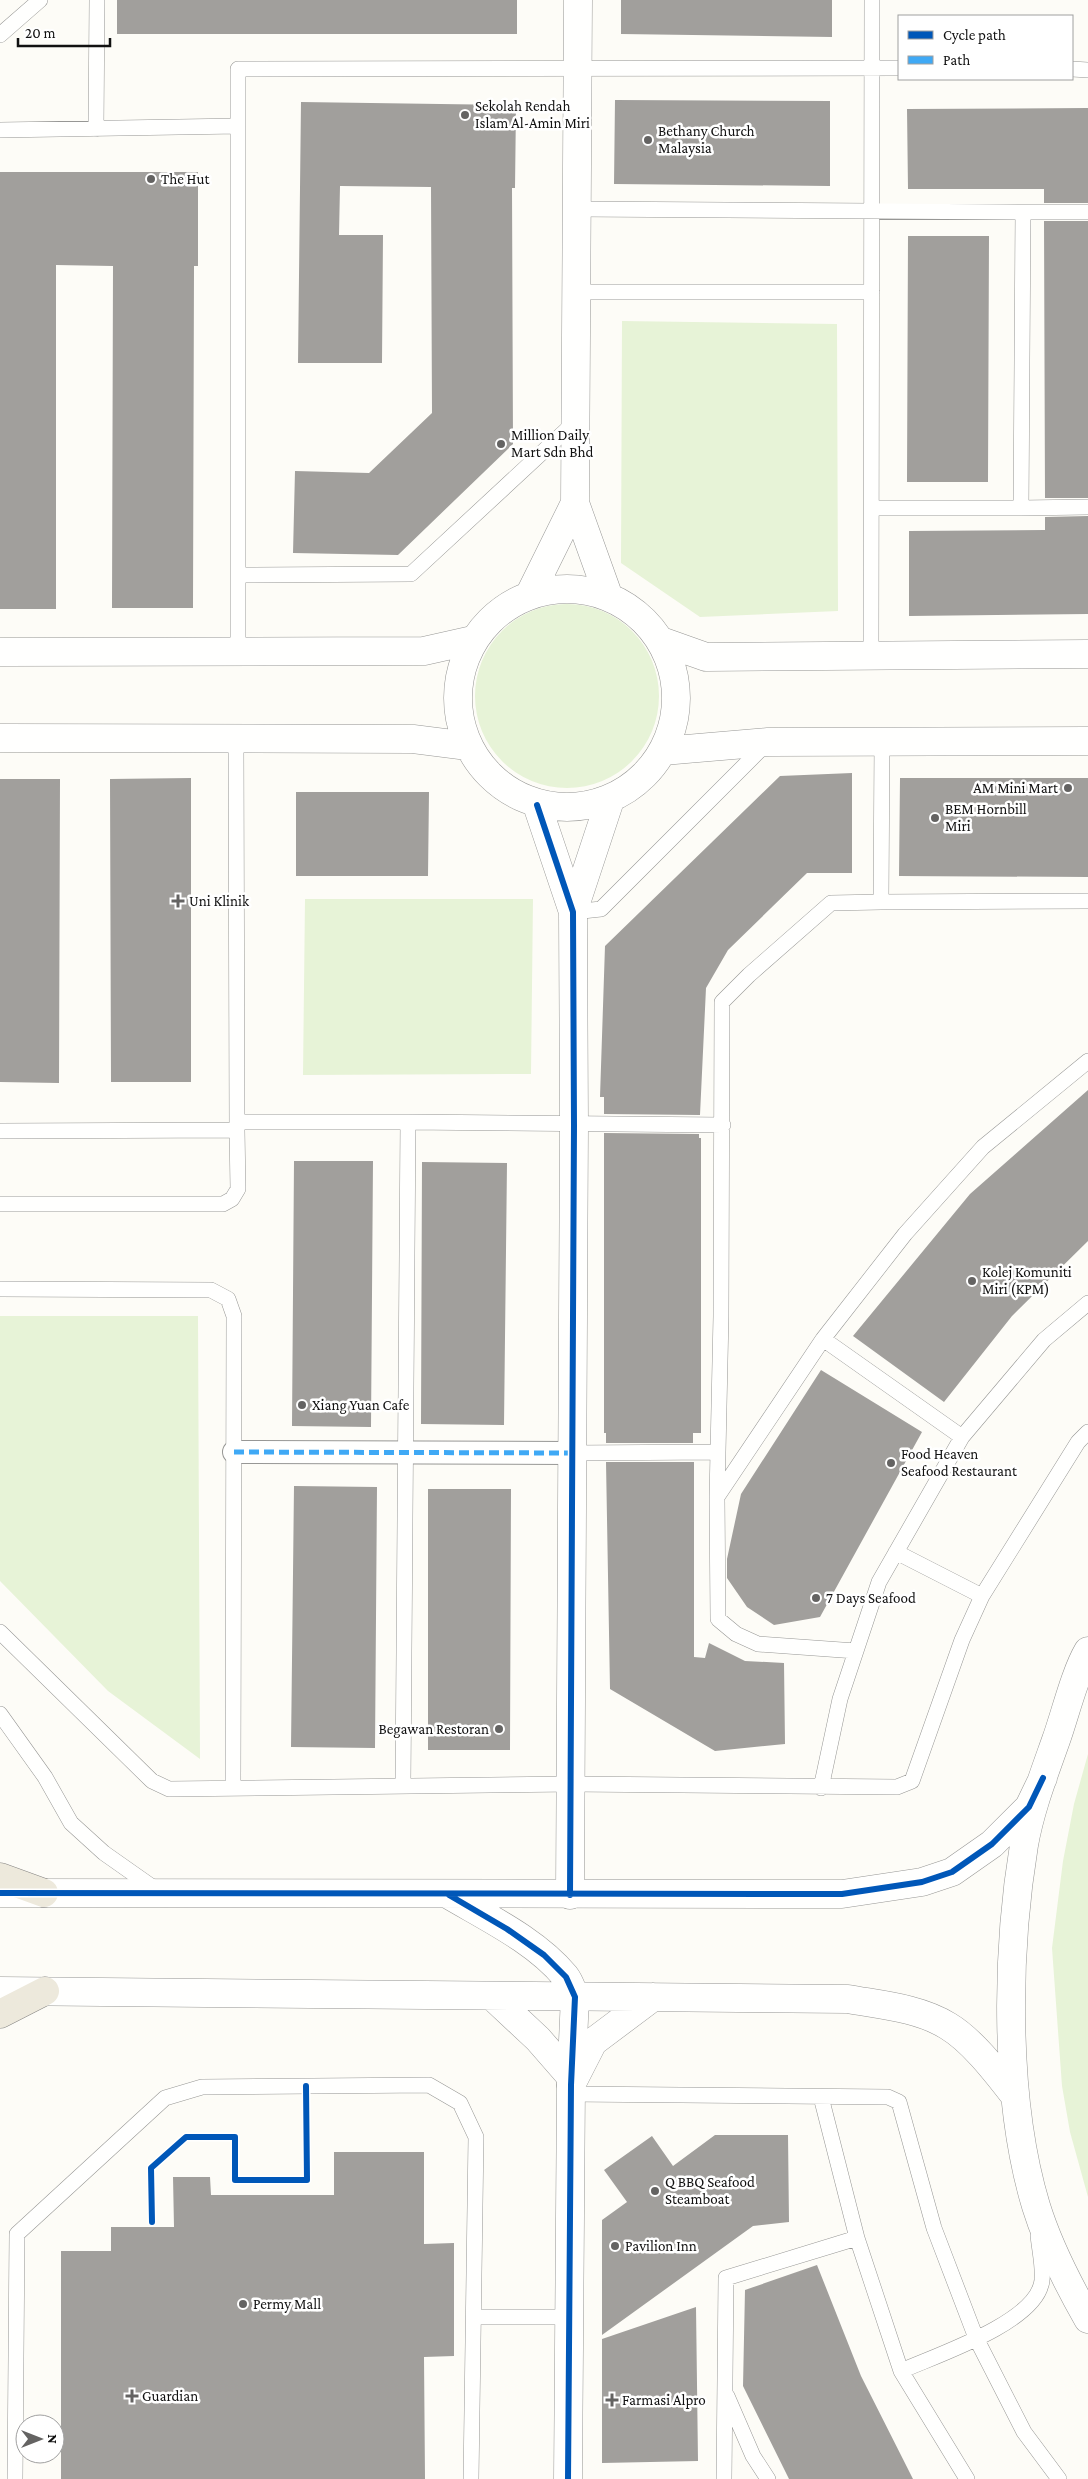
<svg xmlns="http://www.w3.org/2000/svg" width="1088" height="2479" viewBox="0 0 1088 2479" font-family="'Crimson Pro',serif">
	<rect width="100%" height="100%" fill="#fdfcf7"/>
	<!-- green -->
	<path fill="#e7f3d7" d="M622 321 837 324 838 611 700 617 621 563Z
		M475 696a92 92 0 1 1 184 0a92 92 0 1 1-184 0Z
		M305 899H533L531 1074 303 1075Z
		M0 1316H198L200 1759 108 1691 0 1581Z
		M1088 1754V2197L1070 2132 1062 2086 1052 1948 1063 1861 1074 1804Z"/>
	<!-- building -->
	<path fill="#a19f9c" d="M117 0H517V34H117Z
		M621 0H832V37L621 34Z
		M615 100 830 101V186L614 184Z
		M301 102 516 105 515 188H512L513 444 398 555 293 553 295 471 369 473 432 413 431 187 340 186 339 235H383L382 363H298Z
		M1088 108V203H1044V189H908L907 109Z
		M0 172H198V266H194L193 608H112L113 266 56 265V609H0Z
		M1044 221H1088V498H1045Z
		M908 236H989L988 482H907Z
		M1088 516V614L909 616V531L1045 530V517Z
		M852 773V873H807L728 950 706 988 700 1115 604 1114V1097H600L605 946 780 776Z
		M191 778V1082H111L110 779Z
		M900 778H1088V877L899 876Z
		M0 779H60L59 1083 0 1082Z
		M296 792H429L428 876H296Z
		M1088 1090V1241L1012 1316 944 1402 853 1336 970 1194Z
		M604 1133 699 1134V1138H701V1433H693V1443H606V1433H604Z
		M294 1161H373L371 1427 292 1426Z
		M422 1162 507 1163 504 1425 421 1424Z
		M821 1370 922 1432 820 1617 774 1625 747 1607 727 1578V1559L741 1494Z
		M606 1462H694V1657L705 1658 709 1643 745 1661 784 1663 785 1744 715 1751 610 1689Z
		M294 1486 377 1487 375 1748 291 1747Z
		M428 1489H511L510 1750H428Z
		M715 2135H788L789 2222 753 2226 602 2335V2220L627 2202 604 2170 652 2136 673 2166Z
		M334 2152H424V2244L454 2243V2356L424 2357 425 2479H61V2251H111V2227H174L173 2177H210L211 2195H334Z
		M817 2265 861 2376 913 2479H789L743 2386 745 2290Z
		M696 2307 698 2461 602 2463V2339Z"/>
	<g fill="none" stroke-linecap="round" stroke-linejoin="round">
		<!-- service casing -->
		<g stroke="#979795" stroke-width="16">
			<path id="service" d="M0 35 40 0
				M1072 69 1088 70
				M96 129 97 0
				M0 130 238 126
				M577 209 1023 212 1021 508H872
				M1023 212H1088
				M576 292H872
				M1021 508 1088 507
				M238 575 411 574 575 422
				M238 651V69L899 68
				M871 654 872 0
				M236 739 237 1130
				M882 742 881 902 831 903 749 975 722 1002 721 1316 717 1497 823 1339 905 1234 983 1147 1088 1061
				M881 902 1088 901
				M573 912 601 909 767 743
				M237 1122H408
				M0 1131 237 1130 238 1189 232 1199 223 1204H0
				M0 1289 211 1290 228 1299 234 1316 233 1788
				M823 1339 962 1437
				M573 1453 718 1452
				M717 1497 718 1619 736 1634 758 1644 856 1651
				M896 1552 982 1596
				M0 1632 152 1781 169 1789 572 1784 897 1787 912 1781 962 1640 982 1596 1078 1442 1088 1432
				M0 1714 45 1777 71 1823 104 1853 158 1891
				M403 1785 408 1122 723 1125
				M821 1788 840 1699 879 1582 962 1437 1044 1340 1088 1303
				M571 2094 888 2097 899 2102 934 2228 976 2338 1024 2432 1059 2479
				M821 2097 857 2238 901 2371 967 2479
				M474 2317H569
				M901 2371C937 2355 1031 2324 1041 2285 1045 2274 1039 2248 1038 2235
				M727 2396 753 2456 768 2479
				M15 2479 17 2234 165 2098 202 2087 429 2085 460 2103 476 2137 471 2479
				M724 2479 726 2278 857 2238"/>
		</g>
		<!-- pedestrian casing -->
		<g stroke="#979795" stroke-width="24">
			<path id="pedestrian" d="M234 1452 573 1453"/>
		</g>
		<!-- minor casing -->
		<g stroke="#979795" stroke-width="29">
			<path id="minor" d="M578 0 575 503 608 595
				M458 698a109 109 0 1 1 218 0a109 109 0 1 1-218 0Z
				M530 594 575 503
				M661 641 706 657 1088 654
				M0 652 424 651 473 640
				M0 738 413 739 468 746
				M663 751 768 742 1088 741
				M537 805 573 912 574 1125 570 1895
				M573 912 610 800
				M568 2479 571 2085 575 1997"/>
		</g>
		<!-- tertiary casing -->
		<g stroke="#979795" stroke-width="29">
			<path id="tertiary" d="M1088 1651C1075 1673 1065 1715 1056 1740 1044 1774 1030 1810 1024 1845 1006 1954 1004 2100 1036 2206 1048 2245 1068 2284 1088 2319
				M0 1893 842 1894 922 1882 952 1872 992 1844 1029 1807 1043 1778
				M449 1895C488 1918 536 1941 565 1976 570 1982 572 1990 575 1997
				M0 1991 848 1999C881 2005 919 2008 948 2026 973 2041 997 2073 1015 2096
				M492 1996 538 2039 572 2078
				M571 2085 593 2042 653 1997"/>
		</g>
		<!-- primary casing -->
		<g stroke="#858482" stroke-width="29">
			<path id="primary" d="M0 1877 44 1893
				M0 2014 45 1991"/>
		</g>
		<!-- service -->
		<use href="#service" stroke="#fffffe" stroke-width="15"/>
		<!-- pedestrian -->
		<use href="#pedestrian" stroke="#fffffe" stroke-width="22"/>
		<!-- minor -->
		<use href="#minor" stroke="#fffffe" stroke-width="28"/>
		<!-- tertiary -->
		<use href="#tertiary" stroke="#fffffe" stroke-width="28"/>
		<!-- primary -->
		<use href="#primary" stroke="#ede9dc" stroke-width="28"/>
		<!-- quiet -->
		<path stroke="#3fa9f5" stroke-width="5" stroke-dasharray="10 5" stroke-linecap="butt" d="M234 1452 573 1453"/>
		<!-- cycleway casing -->
		<g stroke="#fff" stroke-width="9">
			<path id="cycleway" d="M537 805 573 912 574 1125 570 1895
				M0 1893 842 1894 922 1882 952 1872 992 1844 1029 1807 1043 1778
				M449 1895 507 1929 544 1955 566 1977 575 1997 571 2085 568 2479
				M152 2222 151 2168 186 2137H235V2180H307L306 2086"/>
		</g>
		<!-- cycleway -->
		<use href="#cycleway" stroke="#0057b8" stroke-width="6"/>
	</g>
	<!-- markers -->
	<g fill="#646362" stroke="#fff" stroke-width="2">
		<circle cx="465" cy="115" r="5"/>
		<circle cx="648" cy="140" r="5"/>
		<circle cx="151" cy="179" r="5"/>
		<circle cx="501" cy="444" r="5"/>
		<circle cx="1068" cy="788" r="5"/>
		<circle cx="935" cy="818" r="5"/>
		<path d="M175.5 893.5h5v5h5v5h-5v5h-5v-5h-5v-5h5z"/>
		<circle cx="972" cy="1281" r="5"/>
		<circle cx="302" cy="1405" r="5"/>
		<circle cx="891" cy="1463" r="5"/>
		<circle cx="816" cy="1598" r="5"/>
		<circle cx="499" cy="1729" r="5"/>
		<circle cx="655" cy="2191" r="5"/>
		<circle cx="615" cy="2246" r="5"/>
		<circle cx="243" cy="2304" r="5"/>
		<path d="M129.5 2388.5h5v5h5v5h-5v5h-5v-5h-5v-5h5z"/>
		<path d="M609.5 2392.5h5v5h5v5h-5v5h-5v-5h-5v-5h5z"/>
	</g>
	<g text-anchor="middle" stroke-width="5" stroke-linejoin="round" paint-order="stroke">
		<!-- poi labels -->
		<g font-size="15" fill="#111" stroke="#fff" text-anchor="start">
			<text x="475" y="111">Sekolah Rendah<tspan x="475" dy="17">Islam Al-Amin Miri</tspan></text>
			<text x="658" y="136">Bethany Church<tspan x="658" dy="17">Malaysia</tspan></text>
			<text x="161" y="184">The Hut</text>
			<text x="511" y="440">Million Daily<tspan x="511" dy="17">Mart Sdn Bhd</tspan></text>
			<text x="1058" y="793" text-anchor="end">AM Mini Mart</text>
			<text x="945" y="814">BEM Hornbill<tspan x="945" dy="17">Miri</tspan></text>
			<text x="189" y="906">Uni Klinik</text>
			<text x="982" y="1277">Kolej Komuniti<tspan x="982" dy="17">Miri (KPM)</tspan></text>
			<text x="312" y="1410">Xiang Yuan Cafe</text>
			<text x="901" y="1459">Food Heaven<tspan x="901" dy="17">Seafood Restaurant</tspan></text>
			<text x="826" y="1603">7 Days Seafood</text>
			<text x="489" y="1734" text-anchor="end">Begawan Restoran</text>
			<text x="665" y="2187">Q BBQ Seafood<tspan x="665" dy="17">Steamboat</tspan></text>
			<text x="625" y="2251">Pavilion Inn</text>
			<text x="253" y="2309">Permy Mall</text>
			<text x="142" y="2401">Guardian</text>
			<text x="622" y="2405">Farmasi Alpro</text>
		</g>
	</g>
	<!-- legend -->
	<rect x="898" y="15" width="175" height="65" fill="#ffffff" stroke="#a0a0a0"/>
	<rect x="908" y="31" width="25" height="8" fill="#0057b8" stroke="#a0a0a0"/>
	<text x="943" y="40" font-size="15" fill="#111111">Cycle path</text>
	<rect x="908" y="56" width="25" height="8" fill="#3fa9f5" stroke="#a0a0a0"/>
	<text x="943" y="65" font-size="15" fill="#111111">Path</text>
	<!-- north arrow -->
	<g transform="translate(40 2439) rotate(90)"><circle r="24" fill="#ffffff" stroke="#a0a0a0"/>
	<path d="M0-4L9 19L0 12L-9 19Z" fill="#646362"/>
	<text y="-8" font-size="14" font-weight="bold" text-anchor="middle" fill="#111111">N</text>
	</g>
	<!-- scale -->
	<path d="M18 38v8h92v-8" fill="none" stroke="#111111" stroke-width="2.5"/>
	<text x="25" y="38" font-size="15" fill="#111111" stroke="#ffffff" stroke-width="4" paint-order="stroke">20 m</text>
</svg>
